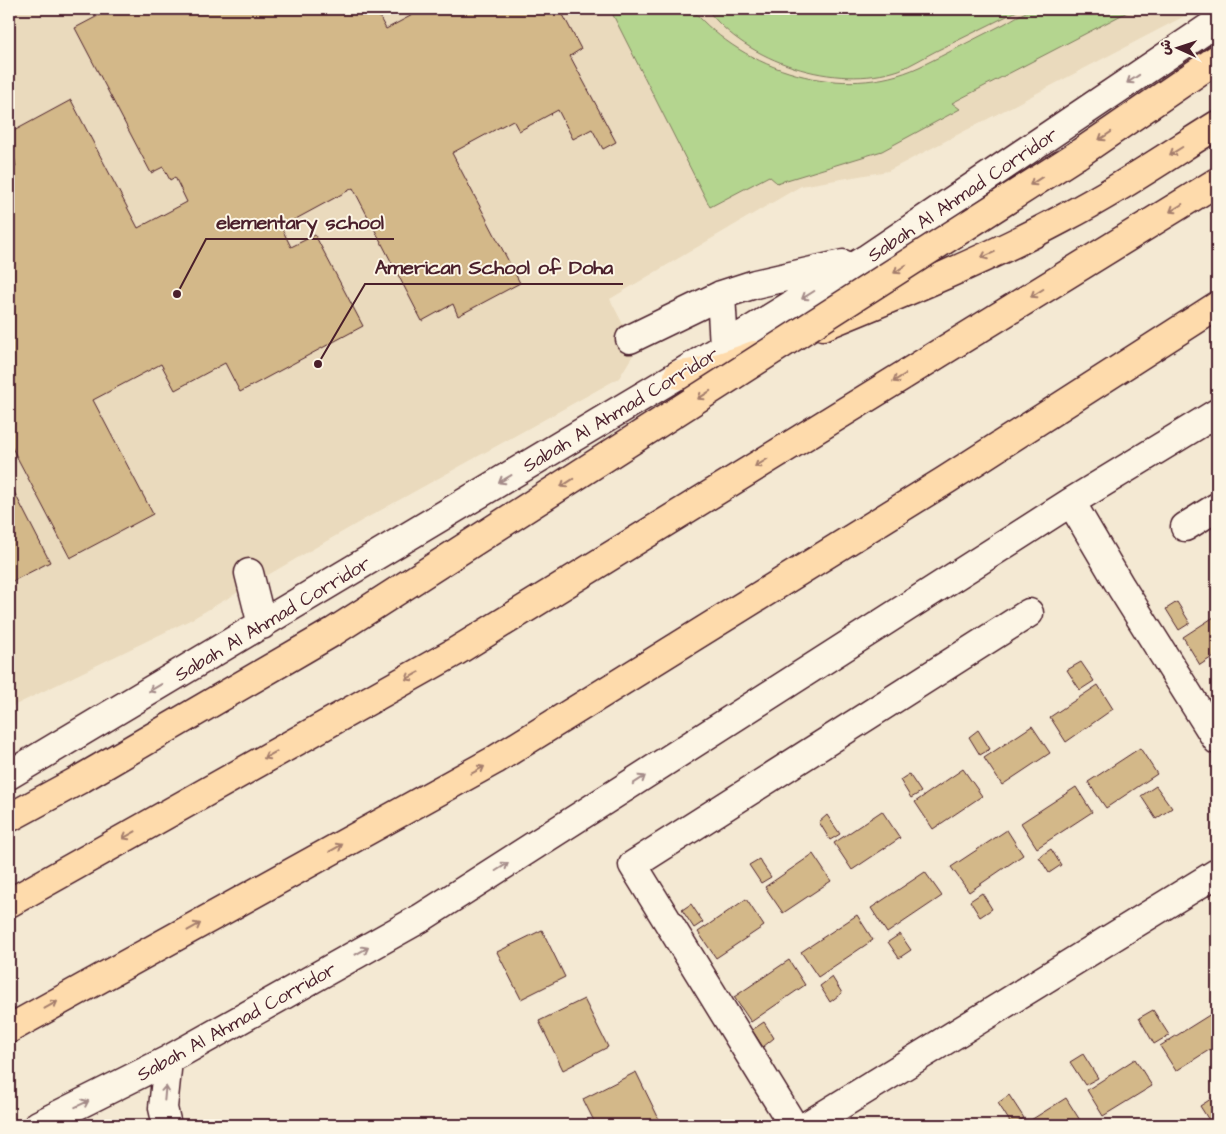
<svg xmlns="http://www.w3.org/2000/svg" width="1226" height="1134" viewBox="0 0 1226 1134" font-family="'Architects Daughter','Playpen Sans Arabic',sans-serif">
	<rect width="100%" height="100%" fill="#f4e9d3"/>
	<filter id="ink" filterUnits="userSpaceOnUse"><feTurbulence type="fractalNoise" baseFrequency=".02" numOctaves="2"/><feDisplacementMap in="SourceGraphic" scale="10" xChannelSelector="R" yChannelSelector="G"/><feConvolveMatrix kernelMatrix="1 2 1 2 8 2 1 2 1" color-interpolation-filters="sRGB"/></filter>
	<g filter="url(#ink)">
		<!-- built -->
		<path fill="#eadabd" d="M9 9H1198L888 171 801 186 763 208 610 299 636 350 619 378 363 520 192 619 9 708Z"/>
		<!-- green -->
		<path fill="#b4d58f" stroke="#7f7a5d" d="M610 9H692C744 71 843 102 919 67 948 53 976 38 1004 24 1013 19 1025 11 1035 9 1042 7 1053 9 1061 9 1085 9 1109 9 1133 9L952 103 960 109 882 151 777 183 769 176 710 207Z
			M707 9H1021C993 23 965 37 936 51 924 57 912 65 899 70 836 91 746 62 707 9Z"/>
		<!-- building -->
		<path fill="#d3b889" stroke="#4a1f2b" d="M111 9H375L386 29 418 12 416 9H560L581 49 570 56 616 142 603 149 592 129 573 139 558 110 519 131 513 120 452 153 520 283 458 316 453 304 422 321 353 188 281 227 291 247 315 235 363 326 240 392 225 363 175 390 161 364 93 400 153 514 70 558 9 442V171L16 167 10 133 71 100 138 228 187 202 175 177 170 180 163 167 151 173 75 28Z
			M9 482 50 562 9 583Z
			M1177 602 1190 623 1179 630 1166 609Z
			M1217 615V654L1200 665 1183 637Z
			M1081 662 1094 681 1080 690 1067 670Z
			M1098 685 1113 709 1066 742 1050 717Z
			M1032 726 1050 753 1002 785 984 758Z
			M978 730 990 749 980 755 969 737Z
			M1140 748 1157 774 1106 808 1088 782Z
			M963 769 982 796 933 829 915 802Z
			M909 774 921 792 911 798 900 780Z
			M1156 786 1172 808 1156 819 1141 796Z
			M1076 787 1092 812 1037 848 1021 823Z
			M882 811 900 838 852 870 834 843Z
			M827 815 840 834 830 840 819 822Z
			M1007 830 1023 855 969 892 951 867Z
			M1051 849 1061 865 1049 873 1039 857Z
			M813 854 831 881 783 913 765 887Z
			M759 859 771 877 761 883 749 865Z
			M925 872 942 896 887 933 871 908Z
			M982 893 992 909 980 917 970 901Z
			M746 899 764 926 716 958 698 932Z
			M691 904 703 922 694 928 682 910Z
			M857 915 873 940 818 977 801 952Z
			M542 930 565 977 521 999 497 952Z
			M900 934 911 950 899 958 888 942Z
			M789 960 805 985 751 1022 734 997Z
			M832 977 842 993 830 1002 820 986Z
			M584 999 608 1047 563 1070 539 1021Z
			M1153 1010 1169 1035 1154 1044 1139 1018Z
			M1211 1014 1217 1024V1045L1176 1071 1160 1046Z
			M764 1022 774 1038 763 1047 752 1030Z
			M1083 1054 1098 1078 1085 1085 1070 1062Z
			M1135 1059 1152 1086 1103 1116 1087 1090Z
			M636 1072 659 1119 646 1125H596L583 1099Z
			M1009 1095 1024 1118 1012 1125 998 1103Z
			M1217 1095V1125H1212L1200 1106Z
			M1066 1098 1083 1125H1023Z"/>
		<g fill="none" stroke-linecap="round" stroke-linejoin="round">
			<!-- minor casing -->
			<g stroke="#4a1f2b" stroke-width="31">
				<path id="minor" d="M721 295 724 346
					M630 339 721 295 755 284 843 264
					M1071 502 1121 587 1217 740
					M1185 527 1217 507
					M249 573 262 625
					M9 775 678 375 866 259 1217 22
					M38 1125 168 1060 421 918 1071 502 1217 413
					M167 1125 163 1108 168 1060
					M793 1125 633 865 1029 613
					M808 1125 1217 873"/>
			</g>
			<!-- highway casing -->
			<g stroke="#4a1f2b" stroke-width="31">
				<path id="highway" d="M1077 155 1217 59
					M823 326C904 293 985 260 1062 219 1116 191 1166 157 1217 125
					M678 375C707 372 726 366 754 355
					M9 903 455 652 1217 182
					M9 1029 495 760 946 480 1217 306"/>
			</g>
			<!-- minor -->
			<use href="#minor" stroke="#fcf5e5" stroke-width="28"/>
			<!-- highway -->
			<use href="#highway" stroke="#fedbac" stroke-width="28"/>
			<!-- highway-bridge casing -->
			<g stroke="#4a1f2b" stroke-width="31" stroke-linecap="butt">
				<path id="highway-bridge" d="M9 818 79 780 333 632 1077 155"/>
			</g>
			<!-- highway-bridge -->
			<use href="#highway-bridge" stroke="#fedbac" stroke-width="28"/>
		</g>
		<!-- one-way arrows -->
		<defs><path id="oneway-shaft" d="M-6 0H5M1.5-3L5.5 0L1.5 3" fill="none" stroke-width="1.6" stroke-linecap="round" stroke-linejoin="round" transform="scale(1.25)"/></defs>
		<g stroke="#a38a88">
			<use href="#oneway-shaft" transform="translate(1133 79) rotate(146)"/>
			<use href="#oneway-shaft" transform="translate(808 295) rotate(148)"/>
			<use href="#oneway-shaft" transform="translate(505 479) rotate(149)"/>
			<use href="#oneway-shaft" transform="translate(155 688) rotate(149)"/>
			<use href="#oneway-shaft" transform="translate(639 780) rotate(-33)"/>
			<use href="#oneway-shaft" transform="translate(502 867) rotate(-32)"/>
			<use href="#oneway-shaft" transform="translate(362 951) rotate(-29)"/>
			<use href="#oneway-shaft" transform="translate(165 1093) rotate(-85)"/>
			<use href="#oneway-shaft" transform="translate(82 1104) rotate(-25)"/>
		</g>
		<g stroke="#a47d6c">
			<use href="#oneway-shaft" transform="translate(1105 136) rotate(146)"/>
			<use href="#oneway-shaft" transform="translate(1176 151) rotate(148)"/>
			<use href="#oneway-shaft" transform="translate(1036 181) rotate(147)"/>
			<use href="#oneway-shaft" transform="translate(1176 208) rotate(148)"/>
			<use href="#oneway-shaft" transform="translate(988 255) rotate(156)"/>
			<use href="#oneway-shaft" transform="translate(900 269) rotate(147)"/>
			<use href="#oneway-shaft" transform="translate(1037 293) rotate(148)"/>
			<use href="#oneway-shaft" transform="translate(899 378) rotate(148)"/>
			<use href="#oneway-shaft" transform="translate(704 395) rotate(147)"/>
			<use href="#oneway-shaft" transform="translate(761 463) rotate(148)"/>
			<use href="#oneway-shaft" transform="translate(567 483) rotate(147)"/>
			<use href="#oneway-shaft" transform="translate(412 676) rotate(151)"/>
			<use href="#oneway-shaft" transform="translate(270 755) rotate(151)"/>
			<use href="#oneway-shaft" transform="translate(478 770) rotate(-29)"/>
			<use href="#oneway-shaft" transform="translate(129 835) rotate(151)"/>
			<use href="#oneway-shaft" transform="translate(336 848) rotate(-29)"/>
			<use href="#oneway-shaft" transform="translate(194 927) rotate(-29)"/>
			<use href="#oneway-shaft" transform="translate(51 1005) rotate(-29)"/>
		</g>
	</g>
	<g text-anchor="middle" stroke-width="4" stroke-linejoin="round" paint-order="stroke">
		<!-- street labels -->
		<g font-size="19" fill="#4a1f2b" stroke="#fcf5e5">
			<text transform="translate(962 194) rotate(-34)" y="7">Sabah Al Ahmad Corridor</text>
			<text transform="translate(620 409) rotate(-31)" y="7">Sabah Al Ahmad Corridor</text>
			<text transform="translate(272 618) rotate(-31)" y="7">Sabah Al Ahmad Corridor</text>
			<text transform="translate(236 1021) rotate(-29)" y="7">Sabah Al Ahmad Corridor</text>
		</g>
	</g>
	<!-- callouts -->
	<path fill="none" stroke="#4a1f2b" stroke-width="2" d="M177 294L206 239H394M318 364L365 284H623"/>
	<g fill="#4a1f2b" stroke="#fcf5e5" stroke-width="2">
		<circle cx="177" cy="294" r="5"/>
		<circle cx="318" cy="364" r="5"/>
	</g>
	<g font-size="20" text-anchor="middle" font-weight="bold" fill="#4a1f2b" stroke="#fcf5e5" stroke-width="4" stroke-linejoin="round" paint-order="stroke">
		<text x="300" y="229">elementary school</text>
		<text x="494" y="274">American School of Doha</text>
	</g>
	<!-- margin -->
	<rect width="1226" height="1134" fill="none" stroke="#fcf5e5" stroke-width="30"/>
	<rect x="15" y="15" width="1196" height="1104" fill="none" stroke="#4a1f2b" stroke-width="2" filter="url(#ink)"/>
	<!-- north arrow -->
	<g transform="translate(1178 48) rotate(273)" stroke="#fcf5e5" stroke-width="4" paint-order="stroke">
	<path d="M0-4L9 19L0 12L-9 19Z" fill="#4a1f2b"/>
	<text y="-8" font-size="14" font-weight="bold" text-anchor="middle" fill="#4a1f2b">ش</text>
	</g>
</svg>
